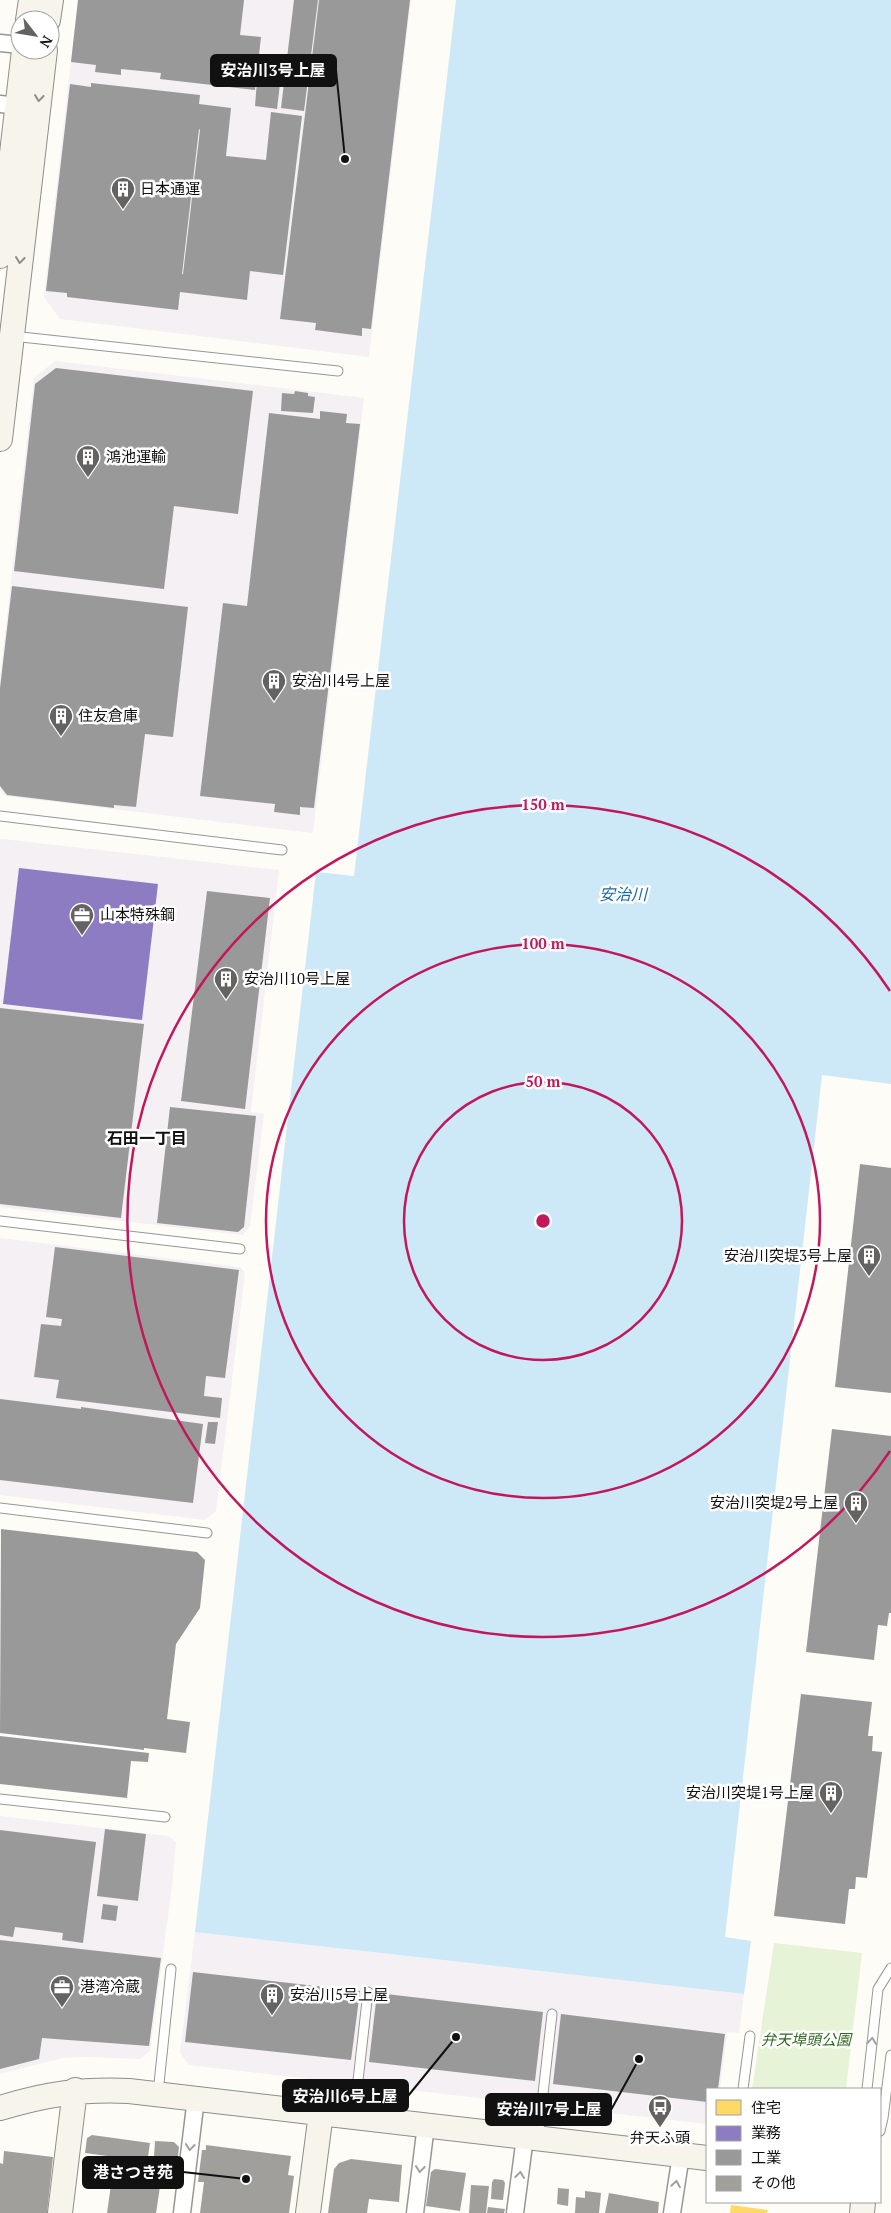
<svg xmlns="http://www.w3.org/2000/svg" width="891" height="2213" viewBox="0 0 891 2213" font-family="'PT Serif','Noto Sans JP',serif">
	<rect width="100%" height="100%" fill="#fdfcf7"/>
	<!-- industrial -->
	<path fill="#f5f0f3" d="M78 0H411L369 357 60 319 44 297Z
		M55 361 364 398 313 833 5 796 0 789V679L34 378Z
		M2 839 279 870 251 1112 264 1114 250 1226 243 1235 0 1207V840Z
		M0 1238 240 1267 245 1273 216 1511 205 1520 0 1495Z
		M0 1816 168 1836 176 1842 172 1886 150 2051 140 2059 87 2057 62 2058 0 2074Z
		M195 1932 744 1994 739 2033 727 2032 720 2089H707V2124L189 2065 180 2053Z"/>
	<!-- green -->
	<path fill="#e7f3d7" d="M772 1943H774L862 1953 846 2089H752L774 1943Z"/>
	<!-- water -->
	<path fill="#cde8f7" d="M456 0H891V1084L822 1075 725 1937 751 1941 744 1994 195 1932 316 872 354 876Z"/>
	<!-- homes -->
	<path fill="#ffd966" d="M731 2205 768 2210 767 2213H730Z"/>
	<!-- offices -->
	<path fill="#8e7cc3" d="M19 868 158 884 142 1020 3 1004Z"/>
	<!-- industry -->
	<path fill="#999" fill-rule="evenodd" d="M78 0H244L240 35 261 37 255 90 160 79 161 73 121 69V75L95 72 96 65 71 62Z
		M294 0H318L304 111 281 108Z
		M319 0H410L371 329 362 328V336L315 330 316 323 280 319Z
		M257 81 280 84 277 109 255 106Z
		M91 83 200 95 199 104 231 108 226 156 266 160 271 112 302 116 283 275 250 271 247 300 180 292 178 310 67 297V293L46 291 70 84 91 87ZM199 129 200 130 183 274H182Z
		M56 368 253 391 238 514 174 506 164 589 14 571 35 384Z
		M295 391 308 393V396L315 397 313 413 281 411 282 393 294 394Z
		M320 411 347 414 346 423 360 424 314 808 300 807V815L274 812 275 804 200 796 223 603 247 606 269 413 320 419Z
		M12 586 188 607 173 737 145 734 136 807 114 805V808L7 795 0 786V688Z
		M207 891 270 898 245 1109 181 1101Z
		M0 1008 144 1024 121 1218 0 1204Z
		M170 1107 256 1116 244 1227 238 1232 157 1223Z
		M860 1164 891 1168V1393L835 1387Z
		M55 1247 239 1270 225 1378 206 1376 204 1396 222 1398 220 1418 56 1398 59 1380 34 1377 41 1324 61 1326 62 1319 46 1317Z
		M0 1399 81 1409V1407L203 1424 193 1503 0 1480Z
		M208 1422H218L215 1444 205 1443Z
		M832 1429 891 1436V1613H889L887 1626 878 1625 874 1660 806 1652Z
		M1 1529 197 1552 205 1560 200 1608 176 1644 167 1719 190 1722 186 1753 144 1748V1750L0 1733Z
		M801 1694 872 1702 868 1736H873L872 1751 882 1752 867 1878 856 1877 855 1889H849L845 1924 774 1916Z
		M0 1736 149 1753 148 1762 131 1761 127 1798 0 1784Z
		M105 1829 146 1834 138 1901 97 1896Z
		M0 1830 96 1842 83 1943 62 1940 63 1933 15 1927 13 1937 0 1935Z
		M103 1904 118 1906 116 1921 101 1919Z
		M0 1940 161 1958 149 2046 42 2038 39 2059 0 2069Z
		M193 1972 360 1991 351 2060 185 2042Z
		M377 1993 543 2012 535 2081 369 2062Z
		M561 2014 725 2034 718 2089H707V2102L553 2084Z"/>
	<!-- building -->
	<path fill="#a19f9c" d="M92 2135 150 2143 145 2177 161 2180 156 2213H107L115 2157 85 2153 87 2138Z
		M155 2141 174 2142 179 2147 176 2174 153 2172Z
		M206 2145 291 2156 288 2175 294 2176 289 2213H200L204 2182H198L202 2150H206Z
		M4 2151 53 2157 47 2213H0V2163L3 2164Z
		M351 2159 402 2165 399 2202 369 2199 367 2213H328L334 2169 339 2163Z
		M435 2169 466 2173 460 2211 426 2206 431 2172Z
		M494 2179 503 2180 505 2183 503 2200 491 2199 492 2182Z
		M471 2185 489 2186 486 2213H469Z
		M558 2188 569 2189 568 2206 557 2204Z
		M585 2191 601 2193 599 2213H575L576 2197 585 2198Z
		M609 2193 659 2202 658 2213H605Z
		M488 2207 505 2209 504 2213H487Z"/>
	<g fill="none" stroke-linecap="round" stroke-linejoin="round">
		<!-- lane casing -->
		<g stroke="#979795" stroke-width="11">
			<path id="lane" d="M12 336 338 371
				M0 816 282 850
				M0 1221 240 1249
				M0 1508 207 1533
				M0 1799 165 1817
				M743 2089 750 2036
				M867 2089 878 1989 891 1968
				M158 2093 171 1969
				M354 2116 368 1992
				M880 2131 883 2118 891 2055
				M538 2138 552 2014"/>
		</g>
		<!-- street casing -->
		<g stroke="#979795" stroke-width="19">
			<path id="street" d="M0 43 20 45
				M0 104 18 106
				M182 2213 196 2098
				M415 2213 426 2125
				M515 2213 525 2137
				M672 2213 681 2155"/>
		</g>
		<!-- secondary casing -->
		<g stroke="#8e8d8b" stroke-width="26">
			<path id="secondary" d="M28 20 31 0
				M48 20 51 0
				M0 256 24 50
				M0 439 45 50
				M0 2108C47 2094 79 2089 129 2091L707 2158
				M60 2213 75 2090
				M308 2213 321 2113
				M862 2213 863 2202"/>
		</g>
		<!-- lane -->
		<use href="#lane" stroke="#fffffe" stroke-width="9"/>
		<!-- street -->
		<use href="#street" stroke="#fffffe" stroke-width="16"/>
		<!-- secondary -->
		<use href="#secondary" stroke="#f6f4eb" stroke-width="24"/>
	</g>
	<!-- one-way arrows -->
	<defs><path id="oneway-chevron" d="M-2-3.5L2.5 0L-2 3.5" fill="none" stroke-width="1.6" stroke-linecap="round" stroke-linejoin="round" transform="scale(1.25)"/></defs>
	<g stroke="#8f8e89">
		<use href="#oneway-chevron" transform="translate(39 98) rotate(97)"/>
		<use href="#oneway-chevron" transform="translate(20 260) rotate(97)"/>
	</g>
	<g stroke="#a0a09f">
		<use href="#oneway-chevron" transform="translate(872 2041) rotate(-83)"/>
		<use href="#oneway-chevron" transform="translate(190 2147) rotate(97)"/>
		<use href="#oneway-chevron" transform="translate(420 2169) rotate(97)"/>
		<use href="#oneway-chevron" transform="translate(520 2175) rotate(-83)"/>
		<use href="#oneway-chevron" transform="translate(676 2184) rotate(-81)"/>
	</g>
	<!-- distance rings -->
	<g fill="none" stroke="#c2185b" stroke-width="2.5">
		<circle cx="543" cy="1221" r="139"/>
		<circle cx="543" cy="1221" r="277"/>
		<path d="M890 1451A416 416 0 1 1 890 991"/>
	</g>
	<!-- icons -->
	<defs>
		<g id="building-pin" transform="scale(1.25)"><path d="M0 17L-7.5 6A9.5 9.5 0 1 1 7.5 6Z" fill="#646362" stroke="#fff"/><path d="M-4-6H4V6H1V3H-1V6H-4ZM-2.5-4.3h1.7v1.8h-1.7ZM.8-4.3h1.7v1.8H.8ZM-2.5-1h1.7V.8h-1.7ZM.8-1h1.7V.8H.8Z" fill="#fff"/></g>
		<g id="office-pin" transform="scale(1.25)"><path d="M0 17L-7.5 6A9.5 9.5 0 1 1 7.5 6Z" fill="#646362" stroke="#fff"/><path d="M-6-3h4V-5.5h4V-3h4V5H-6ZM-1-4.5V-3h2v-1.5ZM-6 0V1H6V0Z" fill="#fff"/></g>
		<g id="bus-pin" transform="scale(1.25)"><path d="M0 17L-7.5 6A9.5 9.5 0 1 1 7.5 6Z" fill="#646362" stroke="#fff"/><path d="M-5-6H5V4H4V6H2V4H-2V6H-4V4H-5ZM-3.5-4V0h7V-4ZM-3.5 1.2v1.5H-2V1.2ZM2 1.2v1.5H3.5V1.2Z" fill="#fff"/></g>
	</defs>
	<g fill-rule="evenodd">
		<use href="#building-pin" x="123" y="189"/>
		<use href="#building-pin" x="88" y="457"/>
		<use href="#building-pin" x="274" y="681"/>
		<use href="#building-pin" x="61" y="716"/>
		<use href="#office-pin" x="82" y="915"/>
		<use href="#building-pin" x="226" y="979"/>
		<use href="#building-pin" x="869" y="1256"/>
		<use href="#building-pin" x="856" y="1503"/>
		<use href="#building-pin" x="831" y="1793"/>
		<use href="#office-pin" x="62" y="1987"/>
		<use href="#building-pin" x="272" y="1995"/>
		<use href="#bus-pin" x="660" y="2107"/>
	</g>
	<g text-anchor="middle" stroke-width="5" stroke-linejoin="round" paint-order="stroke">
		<!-- poi labels -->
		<g font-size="15" fill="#111" stroke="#fff" text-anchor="start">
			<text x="140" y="194">日本通運</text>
			<text x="106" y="462">鴻池運輸</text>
			<text x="292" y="686">安治川4号上屋</text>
			<text x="78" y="721">住友倉庫</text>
			<text x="100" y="920">山本特殊鋼</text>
			<text x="244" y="984">安治川10号上屋</text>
			<text x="852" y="1261" text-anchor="end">安治川突堤3号上屋</text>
			<text x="838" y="1508" text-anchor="end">安治川突堤2号上屋</text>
			<text x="814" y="1798" text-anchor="end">安治川突堤1号上屋</text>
			<text x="80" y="1992">港湾冷蔵</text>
			<text x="290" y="2000">安治川5号上屋</text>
			<text x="660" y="2143" text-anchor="middle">弁天ふ頭</text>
		</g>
		<!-- park labels -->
		<g font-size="15" font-style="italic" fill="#2f6b1f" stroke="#fff">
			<text x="806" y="2045">弁天埠頭公園</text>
		</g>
		<!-- water labels -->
		<g font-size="16" font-style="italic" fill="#1768a6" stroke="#fff">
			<text x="623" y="900">安治川</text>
		</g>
		<!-- neighbourhood labels -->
		<g font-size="16" font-weight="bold" fill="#111" stroke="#fff">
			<text x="147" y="1144">石田一丁目</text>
		</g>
	</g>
	<circle cx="543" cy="1221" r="8" fill="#c2185b" stroke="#fff" stroke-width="2.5"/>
	<g font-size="15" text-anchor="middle" font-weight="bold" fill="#c2185b" stroke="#fff" stroke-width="5" stroke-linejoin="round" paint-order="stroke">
		<text x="543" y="810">150 m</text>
		<text x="543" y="949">100 m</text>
		<text x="543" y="1087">50 m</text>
	</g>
	<!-- callouts -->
	<path fill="none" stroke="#111" stroke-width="2" d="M345 159L336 70M456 2037L408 2096M639 2059L611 2110M246 2179L183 2172"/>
	<g fill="#111" stroke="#fff" stroke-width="2">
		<circle cx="345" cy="159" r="5"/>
		<circle cx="456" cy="2037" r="5"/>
		<circle cx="639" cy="2059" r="5"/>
		<circle cx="246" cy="2179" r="5"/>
	</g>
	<g fill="#111" stroke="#111" stroke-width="2">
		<rect x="211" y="55" width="125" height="31" rx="5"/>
		<rect x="283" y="2080" width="125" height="31" rx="5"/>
		<rect x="486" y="2094" width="125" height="31" rx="5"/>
		<rect x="83" y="2157" width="100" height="31" rx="5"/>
	</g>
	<g font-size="16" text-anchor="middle" font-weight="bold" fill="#fff">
		<text x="273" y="76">安治川3号上屋</text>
		<text x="345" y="2102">安治川6号上屋</text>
		<text x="549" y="2115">安治川7号上屋</text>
		<text x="133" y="2178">港さつき苑</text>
	</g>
	<!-- legend -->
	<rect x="706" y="2088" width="175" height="115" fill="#ffffff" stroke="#a0a0a0"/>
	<rect x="716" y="2100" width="25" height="15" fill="#ffd966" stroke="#a0a0a0"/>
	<text x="751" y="2113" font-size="15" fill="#111111">住宅</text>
	<rect x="716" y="2126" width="25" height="15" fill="#8e7cc3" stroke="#a0a0a0"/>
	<text x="751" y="2138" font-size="15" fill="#111111">業務</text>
	<rect x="716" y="2150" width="25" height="15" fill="#999999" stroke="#a0a0a0"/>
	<text x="751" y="2163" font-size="15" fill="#111111">工業</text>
	<rect x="716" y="2176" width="25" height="15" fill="#a19f9c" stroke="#a0a0a0"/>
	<text x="751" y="2188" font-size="15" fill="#111111">その他</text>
	<!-- north arrow -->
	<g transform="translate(35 35) rotate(121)"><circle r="24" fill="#ffffff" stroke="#a0a0a0"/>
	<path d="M0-4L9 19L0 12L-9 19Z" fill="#646362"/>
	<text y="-8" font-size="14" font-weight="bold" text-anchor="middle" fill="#111111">N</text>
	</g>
</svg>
